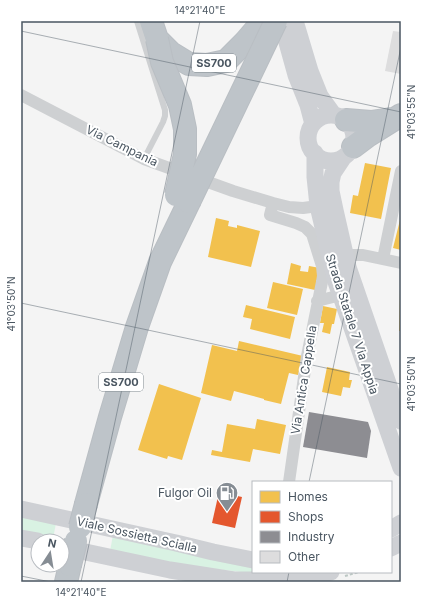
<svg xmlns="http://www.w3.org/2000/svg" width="422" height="603" viewBox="0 0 422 603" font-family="Inter,sans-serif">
	<rect width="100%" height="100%" fill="#f4f4f4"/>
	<!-- green -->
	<path fill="#d9f2e3" d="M21 516 56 523 53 539 21 532Z
		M113 535 253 566V572H241L199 567 110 551Z"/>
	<!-- homes -->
	<path fill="#f2c14e" d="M365 163 391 168 381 219 350 213 353 195 358 196Z
		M216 218 229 221 228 226 237 228V225L260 231 251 267 208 257Z
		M400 220H401V250L393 248Z
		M291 263 301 266 300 271 308 272 309 266 320 268 315 290 287 284Z
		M273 282 303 289 297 315 267 308Z
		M400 288H401V331H399Z
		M246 305 295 317 290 339 250 329 252 319 243 317Z
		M323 306 337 309 334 324H332L330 334 322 332 324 323H320Z
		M239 341 303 356 298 375 289 373 281 404 264 400V399L234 391 231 401 201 393 212 345 237 351Z
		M327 367 350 372 349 380H352L350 388 343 387 341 396 322 392Z
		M159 384 201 398 182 460 168 456 167 459 138 450Z
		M257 419 286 425 280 454 253 449 250 462 211 455 212 450 222 452 227 424 255 429Z"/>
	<!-- shops -->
	<path fill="#e4572e" d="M219 492 242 497 235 528 212 523Z"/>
	<!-- industry -->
	<path fill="#8d8d92" d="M309 412 368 422 371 431 367 458 303 447Z"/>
	<!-- building -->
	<path fill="#ddddde" d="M393 31 401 32V74L385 71Z"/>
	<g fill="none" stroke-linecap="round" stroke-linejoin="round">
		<!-- highway casing -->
		<g stroke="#b9bec3" stroke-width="24">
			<path id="highway" d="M151 21 157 39 171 53 189 64 207 65 226 61 245 42 263 21
				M346 120 371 122 391 119
				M353 147 369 135 401 115
				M86 504 110 417 137 327 160 262 189 202
				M66 582 70 565"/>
		</g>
		<!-- path -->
		<path stroke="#bcc7c4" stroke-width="2" stroke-dasharray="3 2" stroke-linecap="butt" d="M345 576 359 572"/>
		<!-- lane -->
		<path stroke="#ced0d2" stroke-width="6" d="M137 21 165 110V116L163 122 144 159"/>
		<!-- street -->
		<path stroke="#ced0d2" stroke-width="12" d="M21 95 144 159 233 191 273 203 289 207 303 208 318 206
			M273 203 270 215 296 223 305 227 312 234 322 266 323 276 322 282 307 356 289 482
			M345 255H363L401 263
			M383 259 401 171
			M317 301 341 295"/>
		<!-- secondary -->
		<path stroke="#ced0d4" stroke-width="17" d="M281 21 296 75 308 105 313 124
			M295 21 310 71 320 96 333 114
			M308 138a23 23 0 1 1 46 0a23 23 0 1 1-46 0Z
			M315 153V177L318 206 336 282 401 468
			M343 158 333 173 331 182V191L335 210 348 267 401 421
			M21 509 176 543 213 552 253 560
			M391 529 401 523
			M21 538 38 541
			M62 547 170 570 234 580H270L300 579 331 572
			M391 548 401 543"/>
		<!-- highway -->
		<use href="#highway" stroke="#bec4c9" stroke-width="22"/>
		<!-- highway-bridge casing -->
		<g stroke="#b9bec3" stroke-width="24" stroke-linecap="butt">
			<path id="highway-bridge" d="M157 39 162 62 180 105 185 129V154L176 195
				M189 202 276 21
				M80 527 86 504
				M70 565 76 541"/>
		</g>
		<!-- highway-bridge -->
		<use href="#highway-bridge" stroke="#bec4c9" stroke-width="22"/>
	</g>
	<!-- ticks -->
	<path fill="none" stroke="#4a5661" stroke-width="1" stroke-opacity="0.45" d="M21 31 401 112M21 303 401 384M309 482 401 47M21 576 51 582M81 582 200 21M287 582 289 572"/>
	<!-- icons -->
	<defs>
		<g id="fuel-pin" transform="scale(1.15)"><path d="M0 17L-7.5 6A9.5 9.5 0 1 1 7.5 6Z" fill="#868d94" stroke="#fff"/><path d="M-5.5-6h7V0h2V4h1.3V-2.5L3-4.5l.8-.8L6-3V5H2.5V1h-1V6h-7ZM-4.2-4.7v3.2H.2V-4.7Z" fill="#fff"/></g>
	</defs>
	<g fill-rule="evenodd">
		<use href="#fuel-pin" x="227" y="493"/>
	</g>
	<g text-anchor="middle" stroke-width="4" stroke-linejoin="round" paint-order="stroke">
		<!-- shield labels -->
		<g fill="#fff" stroke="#808990" stroke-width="1">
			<rect x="192" y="54" width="44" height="18" rx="3"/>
			<rect x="99" y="373" width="44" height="18" rx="3"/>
		</g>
		<g font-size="11" font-weight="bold" fill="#4a5661">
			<text x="214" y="67">SS700</text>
			<text x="121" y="386">SS700</text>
		</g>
		<!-- street labels -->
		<g font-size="12" fill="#4a5661" stroke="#fff">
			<text transform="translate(122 146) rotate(26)" y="4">Via Campania</text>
			<text transform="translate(352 324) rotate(72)" y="4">Strada Statale 7 Via Appia</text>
			<text transform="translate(304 380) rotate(-81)" y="4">Via Antica Cappella</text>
			<text transform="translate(137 535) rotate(13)" y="4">Viale Sossietta Scialla</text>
		</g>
		<!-- poi labels -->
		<g font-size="12" fill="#4a5661" stroke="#fff" text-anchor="end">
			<text x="212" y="497">Fulgor Oil</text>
		</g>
	</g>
	<!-- border -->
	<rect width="422" height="603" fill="none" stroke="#ffffff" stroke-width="44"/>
	<!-- legend -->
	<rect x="252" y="481" width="140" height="92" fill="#ffffff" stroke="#b7bbc0"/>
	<rect x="260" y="491" width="20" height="12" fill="#f2c14e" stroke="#b7bbc0"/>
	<text x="288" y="501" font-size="12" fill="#4a5661">Homes</text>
	<rect x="260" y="511" width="20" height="12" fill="#e4572e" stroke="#b7bbc0"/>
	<text x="288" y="521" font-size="12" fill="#4a5661">Shops</text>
	<rect x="260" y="531" width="20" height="12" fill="#8d8d92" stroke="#b7bbc0"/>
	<text x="288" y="541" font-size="12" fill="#4a5661">Industry</text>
	<rect x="260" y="551" width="20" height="12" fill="#ddddde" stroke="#b7bbc0"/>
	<text x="288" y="561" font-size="12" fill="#4a5661">Other</text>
	<!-- north arrow -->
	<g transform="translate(50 553) rotate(12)"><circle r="19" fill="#ffffff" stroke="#b7bbc0"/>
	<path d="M0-3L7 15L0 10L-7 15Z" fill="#868d94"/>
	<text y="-6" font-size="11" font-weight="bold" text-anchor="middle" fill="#4a5661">N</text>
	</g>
	<rect x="22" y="22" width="378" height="559" fill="none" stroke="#4a5661" stroke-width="1.5"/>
	<g font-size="10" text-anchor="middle" fill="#4a5661">
		<text x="200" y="14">14°21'40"E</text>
		<text transform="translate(411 112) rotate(-90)" y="4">41°03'55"N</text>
		<text transform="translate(11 304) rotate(-90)" y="4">41°03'50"N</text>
		<text transform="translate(411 384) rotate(-90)" y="4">41°03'50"N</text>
		<text x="81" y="596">14°21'40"E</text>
	</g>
</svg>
